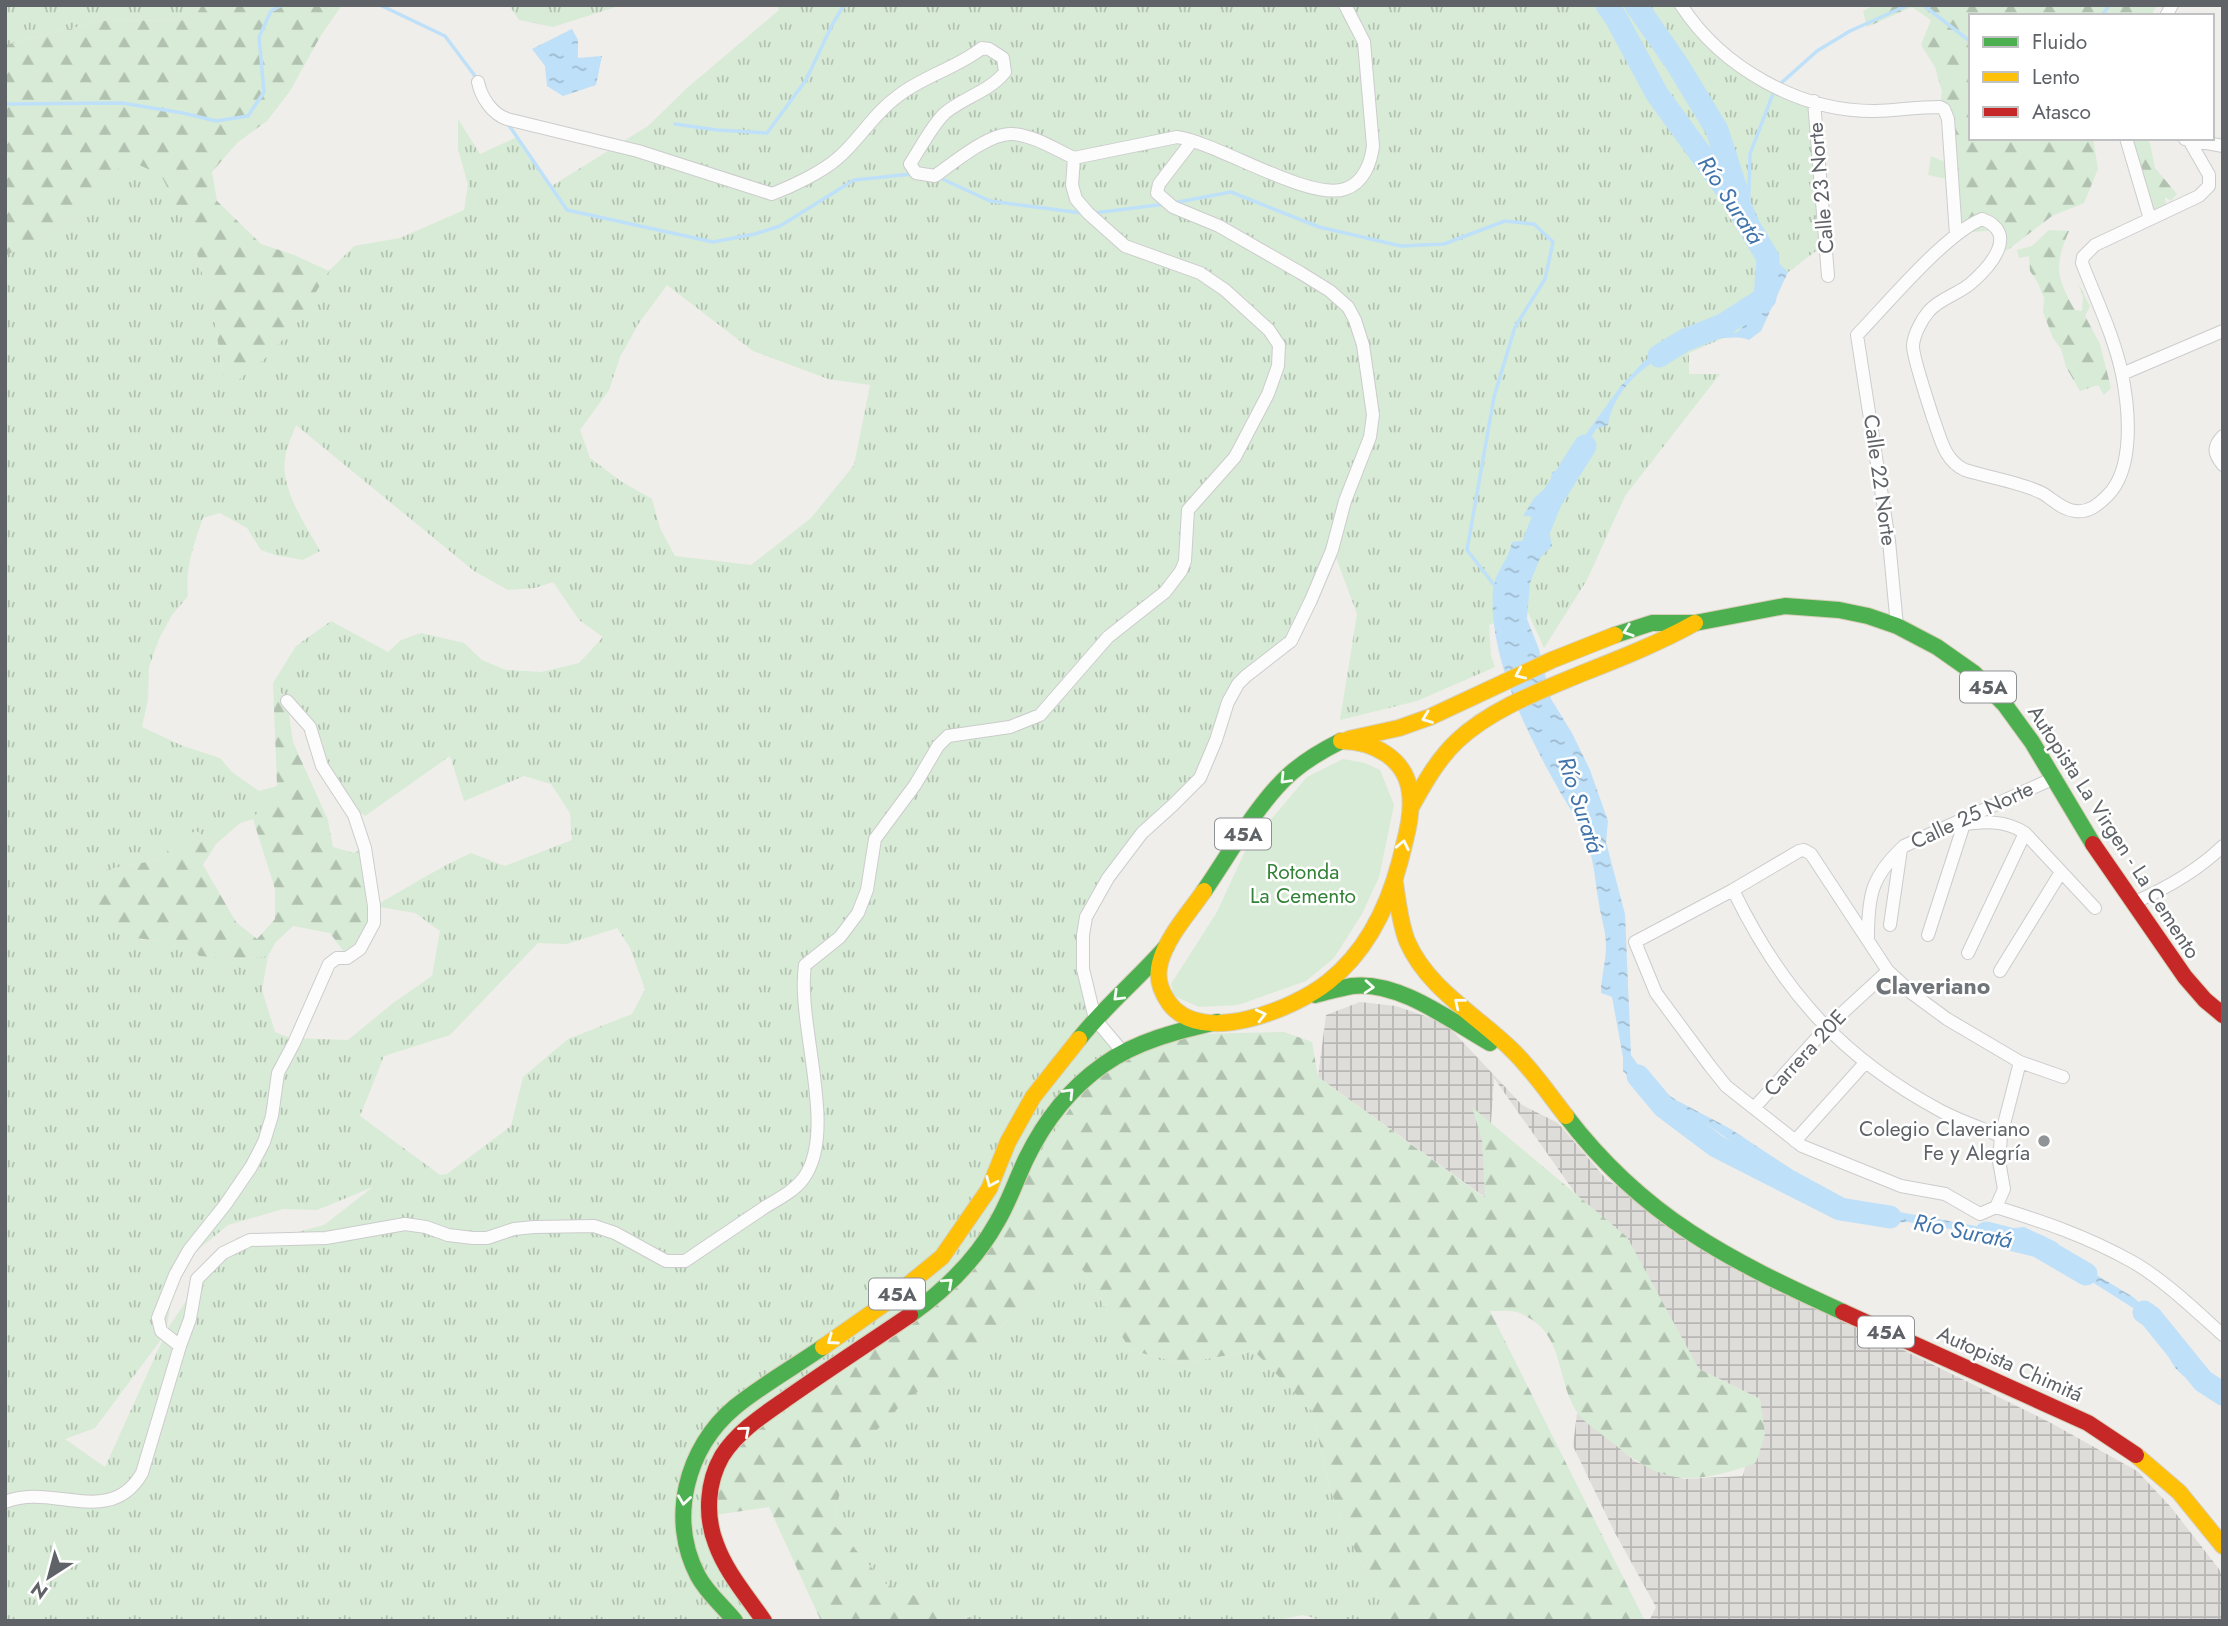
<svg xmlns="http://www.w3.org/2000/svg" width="2228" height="1626" viewBox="0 0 2228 1626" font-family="Jost,sans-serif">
	<defs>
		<pattern id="industrial-grid" width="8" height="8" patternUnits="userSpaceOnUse" patternTransform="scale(1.75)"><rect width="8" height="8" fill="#dfddda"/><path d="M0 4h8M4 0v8" fill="none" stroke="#b8b7b5"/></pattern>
		<pattern id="grass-tufts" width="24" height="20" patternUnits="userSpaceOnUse" patternTransform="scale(1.75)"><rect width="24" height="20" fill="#d8ebd6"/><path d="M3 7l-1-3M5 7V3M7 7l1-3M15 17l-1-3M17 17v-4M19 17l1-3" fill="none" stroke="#b2c2b1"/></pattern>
		<pattern id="forest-firs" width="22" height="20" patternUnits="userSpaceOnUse" patternTransform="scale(1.75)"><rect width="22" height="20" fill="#d8ebd6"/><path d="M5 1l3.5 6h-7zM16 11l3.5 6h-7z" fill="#b2c2b1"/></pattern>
		<pattern id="water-ripples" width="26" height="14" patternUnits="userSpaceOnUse" patternTransform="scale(1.75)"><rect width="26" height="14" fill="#bfe0f9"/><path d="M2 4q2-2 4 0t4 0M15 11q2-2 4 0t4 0" fill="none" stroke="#9eb9cd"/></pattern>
	</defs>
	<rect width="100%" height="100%" fill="#efeeea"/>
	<!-- industrial -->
	<path fill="url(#industrial-grid)" d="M1360 1002 1396 1006 1445 1023 1522 1105 1558 1123 1607 1180 1883 1340 2051 1423 2137 1471 2170 1506 2219 1569 2223 1578V1621H1649L1656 1607 1614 1531 1573 1446 1577 1413 1636 1462 1684 1479 1743 1476 1760 1399 1699 1369 1494 1078 1486 1198 1318 1077 1326 1015Z"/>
	<!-- grass -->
	<path fill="url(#grass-tufts)" fill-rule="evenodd" d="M5 5H202L193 20 101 21 5 45Z
		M509 5H622L553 27 519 20Z
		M777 5H1681L1709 40 1810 104 1820 248 1787 273 1744 329 1689 353V374H1720L1625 496 1587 580 1544 648 1527 610 1489 625 1491 656 1495 667 1417 701 1340 720 1357 614 1334 552 1297 629 1226 702 1210 765 1137 832 1083 935 1094 1020 1122 1051 991 1235 708 1516 764 1621H5V256L81 216 126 158 161 174 193 239 213 312 223 374 295 326 329 271 354 246 400 238 464 210 468 185 458 149V119L480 154 517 137 550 187 648 126 687 88 779 10ZM667 285 753 351 828 379 870 385 854 465 811 518 751 565 675 556 660 528 652 499 622 482 590 458 580 430 609 390 620 357 639 323ZM296 425 474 571 508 590 535 588 553 582 579 620 603 637 579 663 541 672 506 670 482 660 464 643 421 633 401 640 388 652 331 621 296 646 273 683 310 727 342 798 365 816 450 756 464 801 524 776 551 784 570 813 572 840 505 866 471 853C437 868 406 889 374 906L415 913 440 931 432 976 393 1003 348 1040 290 1038 275 1032 262 990 268 956 237 959 189 941 141 940 100 871 162 859 172 844 196 831 216 844 240 823 253 819 277 786 259 791 232 772 220 758 183 746 142 727 148 699 149 667 159 639 172 615 188 596C185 567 194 544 203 518L220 513 247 528 261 550 275 555 303 560 320 551C307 527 289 502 285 474 282 458 290 440 296 425ZM617 928 630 948 645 989 632 1014 568 1039 523 1077 511 1126 447 1174 440 1175 360 1116 384 1056 450 1035 538 943 567 944ZM373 1187 324 1225 290 1234 238 1237 196 1286 166 1331 177 1267 228 1225 283 1209 317 1210ZM163 1337H164L105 1467 65 1439 95 1428Z
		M1083 1270 1130 1350 1181 1363 1254 1351 1312 1411 1330 1489 1349 1538 1390 1621H1324L1303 1615 1273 1621H977L886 1584 834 1525 845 1463 907 1399 965 1360 1040 1291Z"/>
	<!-- forest -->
	<path fill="url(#forest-firs)" d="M202 5H342L320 37 290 91 267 121 237 143 212 172 217 201 261 244 294 255 329 271 295 326 268 356 236 382 223 374 213 312 193 239 161 175 126 159 81 216 5 256V45L101 21 193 20Z
		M1874 5H2157L2151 16H1971V138H2093L2098 169 2084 203 2052 216 2009 249 1991 257 1999 230 1973 232 1948 211 1951 180 1928 175 1931 156 1947 163 1950 139 1939 115 1942 92 1935 67 1921 45 1931 20 1912 7 1867 27 1863 11Z
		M2133 138H2144L2150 143 2155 168 2177 194 2171 201 2165 197 2166 207 2157 212 2147 203 2134 161 2139 158 2130 142Z
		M2049 230 2069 231C2054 266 2056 277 2075 310L2082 311 2083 297 2078 283 2090 306 2085 316 2100 344 2111 388 2104 395 2098 385 2080 391 2066 367 2061 349 2053 338 2043 312 2044 298 2038 283 2030 271 2029 256 2019 258 2017 250 2032 246Z
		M273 683 287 701 293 742 328 820 333 847 354 853 365 848 374 923 347 956 330 933 293 926 275 943 268 956 237 959 199 956 189 941C162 941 105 943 98 909 96 897 99 882 100 871L162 859 172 844 196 831 216 844 203 865 236 922 257 939 275 919V889L253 819 277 785Z
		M1284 1032 1312 1042 1318 1077 1485 1198 1482 1140 1472 1107 1627 1237 1699 1369 1760 1399 1765 1434 1756 1463C1690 1486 1664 1486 1609 1440 1599 1432 1584 1423 1577 1412 1557 1382 1564 1340 1531 1319 1526 1317 1522 1313 1517 1312 1508 1310 1499 1311 1490 1311L1644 1619 1390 1621 1349 1538 1330 1489 1312 1411 1254 1351 1181 1363 1130 1350 1083 1270 1040 1291 965 1360 907 1399 845 1463 834 1525 886 1584 977 1621H821L769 1507 708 1516 727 1449 925 1304 1005 1207 1096 1069 1196 1034Z"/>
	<!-- park -->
	<path fill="#d8ebd6" d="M1343 759 1365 763 1380 770 1394 805 1379 877 1362 914 1334 958 1306 981 1238 1005 1199 1007 1174 996 1171 984 1217 912 1246 849 1307 777Z"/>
	<!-- water -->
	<path fill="url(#water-ripples)" d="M1614 5H1620L1679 116 1728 178C1756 192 1759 230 1773 255 1776 261 1783 267 1788 272L1761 331 1749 340C1739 336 1732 338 1722 338 1674 343 1617 374 1608 425L1596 429 1572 472 1559 476 1558 488 1545 509 1552 546 1540 558 1530 583 1527 619 1539 649 1551 699 1572 733 1590 770 1608 821 1606 842 1625 914 1631 1055 1651 1083 1676 1100 1729 1128 1793 1170 1848 1200 1894 1211 1976 1226 2003 1229 2024 1227 2056 1242 2080 1265 2133 1297 2154 1316 2174 1349 2201 1370 2223 1383V1391C2206 1387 2184 1381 2174 1366 2167 1355 2164 1347 2154 1339L2152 1320 2067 1266 2050 1248 1964 1231 1908 1222 1885 1223 1857 1210 1744 1150 1697 1118 1649 1096 1623 1071V1057L1612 997 1601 993C1601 977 1606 962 1606 946 1606 932 1601 917 1599 904 1595 881 1594 858 1585 836 1579 820 1567 805 1559 790 1527 734 1488 656 1493 590 1495 571 1509 560 1512 542L1527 540 1535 517 1523 516 1534 498 1550 484 1552 472 1559 471 1620 387 1644 361 1672 344 1691 338 1737 332 1750 320 1773 288V272L1767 254 1752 214 1742 200H1732L1721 189 1719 173 1674 113Z
		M572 29 578 40V58L602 56 596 85 563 96 547 86 545 66 532 49Z"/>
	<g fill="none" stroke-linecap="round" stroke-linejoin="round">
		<!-- stream -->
		<path stroke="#bfe0f9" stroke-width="3.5" d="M380 5 445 36 478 80
			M1923 5 1971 42
			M2102 16 2109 5
			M1779 85 1817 51 1850 31 1908 5
			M5 104 122 103 183 113 216 121 248 116 264 92 259 37 271 11 282 5
			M508 124 567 210 713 242 755 234 780 226 854 180 912 174
			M675 124 717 130 767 133 806 80 832 25 844 5
			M938 177 990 201 1082 213
			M1173 203 1231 192 1319 227 1401 246 1444 244 1505 221 1534 224 1553 242 1545 279 1515 327 1494 397 1467 550 1495 586
			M1094 213 1166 204
			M1748 224 1750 154 1774 91"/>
		<!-- river -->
		<path stroke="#bfe0f9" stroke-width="23" d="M1607 5 1616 18 1657 94 1729 193 1768 258 1765 298 1723 325 1685 340 1659 356
			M1636 5 1677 64 1717 130 1737 192
			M1534 542 1551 500 1585 446
			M1638 1076 1664 1107 1716 1146 1840 1209 1890 1217
			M1986 1233 2038 1246 2086 1274
			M2144 1312 2151 1317 2203 1381 2223 1394"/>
		<!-- street casing -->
		<g stroke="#cbcccc" stroke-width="14">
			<path id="street" d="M1681 5C1722 68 1800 112 1876 111 1897 110 1919 107 1940 107L1944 109 1948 119 1956 235
				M2166 16 2172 5
				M478 82C481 97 492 114 507 119L638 151 772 194C793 186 822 172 838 158 860 139 874 113 898 96 923 76 957 68 982 48L989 49 1003 58 1005 72C989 92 964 97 945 113 932 125 920 149 910 164L916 173 935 176C953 163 989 133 1012 134 1033 135 1055 149 1074 158
				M1814 101 1828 276
				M2126 138 2150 219
				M2185 139 2223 146
				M2122 374 2223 331
				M2223 436C2212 447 2214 454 2223 465
				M1897 626 1889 541 1857 335C1887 304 1945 234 1982 219 2020 233 1990 267 1970 284 1958 294 1939 299 1929 311 1922 319 1914 334 1913 345 1912 355 1929 405 1933 418 1941 439 1944 460 1965 470 1987 477 2023 483 2042 493 2053 499 2062 510 2075 511 2088 513 2098 505 2107 496 2135 469 2129 409 2122 374 2114 336 2096 299 2082 263L2083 257 2095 245 2199 196 2209 186V175L2189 140
				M1960 825C1983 821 2006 820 2025 833L2095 908
				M1733 890C1782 991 1842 1058 1941 1111 1960 1121 1981 1128 2001 1136
				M2133 903C2165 889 2197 871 2223 846
				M1890 925 1901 849
				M1928 935 1964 824
				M1868 937C1868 894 1872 876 1904 846L2052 779
				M1968 953 2025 833
				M2000 971 2061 872
				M1122 1051 1095 1019 1083 969V935L1086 917 1108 878 1142 833 1173 805 1200 778 1216 740 1228 702 1238 684 1246 676 1291 641 1311 600 1332 550 1345 501 1370 437 1373 415 1363 345 1355 320 1348 307 1330 291 1301 273 1219 226 1173 207 1157 193 1159 184 1192 141
				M2020 1062 2001 1136 1999 1161 2004 1189 1996 1207 1980 1214 1945 1194 1901 1186 1802 1146 1726 1086 1710 1066 1656 993 1635 942 1733 890 1799 851 1804 850 1811 854 1888 971 1913 994 1947 1019 2020 1062 2063 1077
				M1754 1108 1826 1028 1888 971
				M1795 1141 1865 1063
				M1996 1207C2044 1222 2086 1236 2131 1261 2162 1278 2196 1311 2223 1335
				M180 1346 161 1331 158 1318 175 1275 189 1250 225 1205 251 1167 264 1142 272 1116 278 1073 294 1043 329 964 337 958H347L360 949 374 923V906L365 848 354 815 322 766 310 727 287 701
				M5 1502C52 1482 110 1529 142 1473L180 1346 190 1319 197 1279 223 1253 250 1240 326 1238 405 1224 426 1227 448 1235 473 1238H487L514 1229 534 1227 594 1226 615 1233 666 1261H685C712 1243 738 1225 765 1207 778 1199 793 1192 803 1179 839 1132 796 1024 805 965L840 937 858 913 867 890 875 839 915 785 938 746 948 736 1010 727 1040 715 1108 637 1165 592 1181 571 1185 561 1188 510 1235 457 1268 394 1278 366 1279 345 1269 330 1225 290 1200 273 1125 246 1088 213 1076 199 1072 185 1074 158 1177 137C1218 143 1308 201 1345 189 1364 183 1371 162 1373 146L1364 42 1345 5"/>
		</g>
		<!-- fast casing -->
		<g stroke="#d7ceb8" stroke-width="18">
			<path id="fast" d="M1615 635 1652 623H1695L1785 606 1839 610 1868 616 1897 626 1937 647 1974 673 2005 705 2032 742 2093 844
				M1204 891C1229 855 1258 802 1291 773 1306 760 1323 750 1341 741
				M1315 995C1327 992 1340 988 1352 986 1398 980 1451 1021 1490 1043
				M1079 1039C1105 1006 1138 979 1166 947
				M1566 1116C1644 1218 1729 1260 1843 1312
				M910 1315C945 1290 976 1260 997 1222 1009 1202 1016 1180 1026 1159 1044 1122 1069 1089 1103 1065 1136 1041 1178 1031 1217 1022
				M735 1621C723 1606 707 1593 698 1576 668 1519 686 1448 735 1407 762 1385 794 1367 823 1347"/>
		</g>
		<!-- slow casing -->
		<g stroke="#d7ceb8" stroke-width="18">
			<path id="slow" d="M1349 739 1399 728 1430 717 1552 660 1615 635
				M1411 807C1424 784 1437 760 1457 741 1491 709 1540 691 1583 673 1621 658 1659 643 1695 623
				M1395 883C1398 903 1400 923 1407 941 1427 988 1476 1015 1511 1049 1532 1069 1548 1093 1566 1116
				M1204 891C1189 913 1166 938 1160 963 1156 978 1160 990 1169 1003 1201 1047 1294 1009 1328 982 1366 952 1388 907 1400 861 1405 840 1413 816 1410 793 1406 758 1373 741 1341 741
				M823 1347 887 1302 942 1257 989 1189 1008 1142 1033 1097 1079 1039
				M2136 1455 2179 1492 2223 1546"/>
		</g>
		<!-- jam casing -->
		<g stroke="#d7ceb8" stroke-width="18">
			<path id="jam" d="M2093 844 2185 977 2205 1000 2223 1015
				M1843 1312 2088 1423 2136 1455
				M764 1621C747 1596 726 1572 716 1544 705 1516 707 1482 722 1456 737 1432 763 1415 786 1399 827 1370 869 1343 910 1315"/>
		</g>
		<!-- street -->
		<use href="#street" stroke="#fdfcfc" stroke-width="12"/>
		<!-- fast -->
		<use href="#fast" stroke="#4caf50" stroke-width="16"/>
		<!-- slow -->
		<use href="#slow" stroke="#ffc107" stroke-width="16"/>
		<!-- jam -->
		<use href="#jam" stroke="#c62828" stroke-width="16"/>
	</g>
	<!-- one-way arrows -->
	<defs><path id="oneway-chevron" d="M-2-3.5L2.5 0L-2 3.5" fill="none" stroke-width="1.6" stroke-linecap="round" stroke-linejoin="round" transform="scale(1.75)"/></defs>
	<g stroke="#f6fbf6">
		<use href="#oneway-chevron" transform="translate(1628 631) rotate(161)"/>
		<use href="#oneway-chevron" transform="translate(1520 674) rotate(156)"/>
		<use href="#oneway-chevron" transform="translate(1427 718) rotate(159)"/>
		<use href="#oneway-chevron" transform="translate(1285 779) rotate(134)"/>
		<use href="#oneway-chevron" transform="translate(1403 845) rotate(-78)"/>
		<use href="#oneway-chevron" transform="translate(1369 987) rotate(4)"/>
		<use href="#oneway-chevron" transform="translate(1118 996) rotate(136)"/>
		<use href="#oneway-chevron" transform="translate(1459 1003) rotate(-141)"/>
		<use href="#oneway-chevron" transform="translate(1261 1015) rotate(-14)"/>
		<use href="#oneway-chevron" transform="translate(1069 1093) rotate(-46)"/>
		<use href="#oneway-chevron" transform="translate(991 1182) rotate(114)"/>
		<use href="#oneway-chevron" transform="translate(948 1283) rotate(-42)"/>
		<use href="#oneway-chevron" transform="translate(832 1340) rotate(145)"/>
		<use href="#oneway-chevron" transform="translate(745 1431) rotate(-41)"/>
		<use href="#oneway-chevron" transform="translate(684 1500) rotate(98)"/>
	</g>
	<!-- markers -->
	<circle fill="#919496" stroke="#fff" stroke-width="2.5" cx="2044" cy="1141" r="7"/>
	<g text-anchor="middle" stroke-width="5" stroke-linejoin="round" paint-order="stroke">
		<!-- shield labels -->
		<g fill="#fff" stroke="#8f9295" stroke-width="2">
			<rect x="1960" y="671.5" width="56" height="31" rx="5"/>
			<rect x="1215" y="818.5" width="56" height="31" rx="5"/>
			<rect x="869" y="1278.5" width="56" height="31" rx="5"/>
			<rect x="1858" y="1316.5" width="56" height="31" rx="5"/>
		</g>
		<g font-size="19" font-weight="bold" fill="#5f6368">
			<text x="1988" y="694">45A</text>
			<text x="1243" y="841">45A</text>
			<text x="897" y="1301">45A</text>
			<text x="1886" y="1339">45A</text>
		</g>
		<!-- street labels -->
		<g font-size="21" fill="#5f6368" stroke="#fff">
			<text transform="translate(1821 188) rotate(-95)" y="7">Calle 23 Norte</text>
			<text transform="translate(1880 480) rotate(82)" y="7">Calle 22 Norte</text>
			<text transform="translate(1972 815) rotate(-25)" y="7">Calle 25 Norte</text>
			<text transform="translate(2114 832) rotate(57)" y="7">Autopista La Virgen - La Cemento</text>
			<text transform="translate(1805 1053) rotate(-47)" y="7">Carrera 20E</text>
			<text transform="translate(2010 1364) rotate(24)" y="7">Autopista Chimitá</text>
		</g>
		<!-- park labels -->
		<g font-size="21" fill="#348238" stroke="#fff">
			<text x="1303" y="879">Rotonda<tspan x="1303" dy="24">La Cemento</tspan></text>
		</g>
		<!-- poi labels -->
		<g font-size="21" fill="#5f6368" stroke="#fff" text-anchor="end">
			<text x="2030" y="1136">Colegio Claveriano<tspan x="2030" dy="24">Fe y Alegría</tspan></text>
		</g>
		<!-- water labels -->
		<g font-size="23" font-style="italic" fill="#4174aa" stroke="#fff">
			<text transform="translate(1731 200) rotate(57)" y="8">Río Suratá</text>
			<text transform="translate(1581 805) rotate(72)" y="8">Río Suratá</text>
			<text transform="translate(1963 1231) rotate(11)" y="8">Río Suratá</text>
		</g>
		<!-- neighbourhood labels -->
		<g font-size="23" font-weight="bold" fill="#70757a" stroke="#fff">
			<text x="1933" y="994">Claveriano</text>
		</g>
	</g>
	<!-- border -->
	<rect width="2228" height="1626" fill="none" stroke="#5f6368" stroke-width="14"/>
	<!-- legend -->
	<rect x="1969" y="14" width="245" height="126" fill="#ffffff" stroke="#bfc1c3" stroke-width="2"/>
	<rect x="1983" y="37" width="35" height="10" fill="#4caf50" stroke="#bfc1c3" stroke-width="2"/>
	<text x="2032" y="49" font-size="21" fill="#5f6368">Fluido</text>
	<rect x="1983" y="72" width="35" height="10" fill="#ffc107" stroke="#bfc1c3" stroke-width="2"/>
	<text x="2032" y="84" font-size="21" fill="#5f6368">Lento</text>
	<rect x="1983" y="107" width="35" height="10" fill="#c62828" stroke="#bfc1c3" stroke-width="2"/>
	<text x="2032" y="119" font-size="21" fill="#5f6368">Atasco</text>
	<!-- north arrow -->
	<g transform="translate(49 1577) rotate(216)" stroke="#ffffff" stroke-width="5" paint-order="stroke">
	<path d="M0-5L12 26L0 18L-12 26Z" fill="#5f6368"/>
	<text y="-10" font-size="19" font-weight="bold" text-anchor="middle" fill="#5f6368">N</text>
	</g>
</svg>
